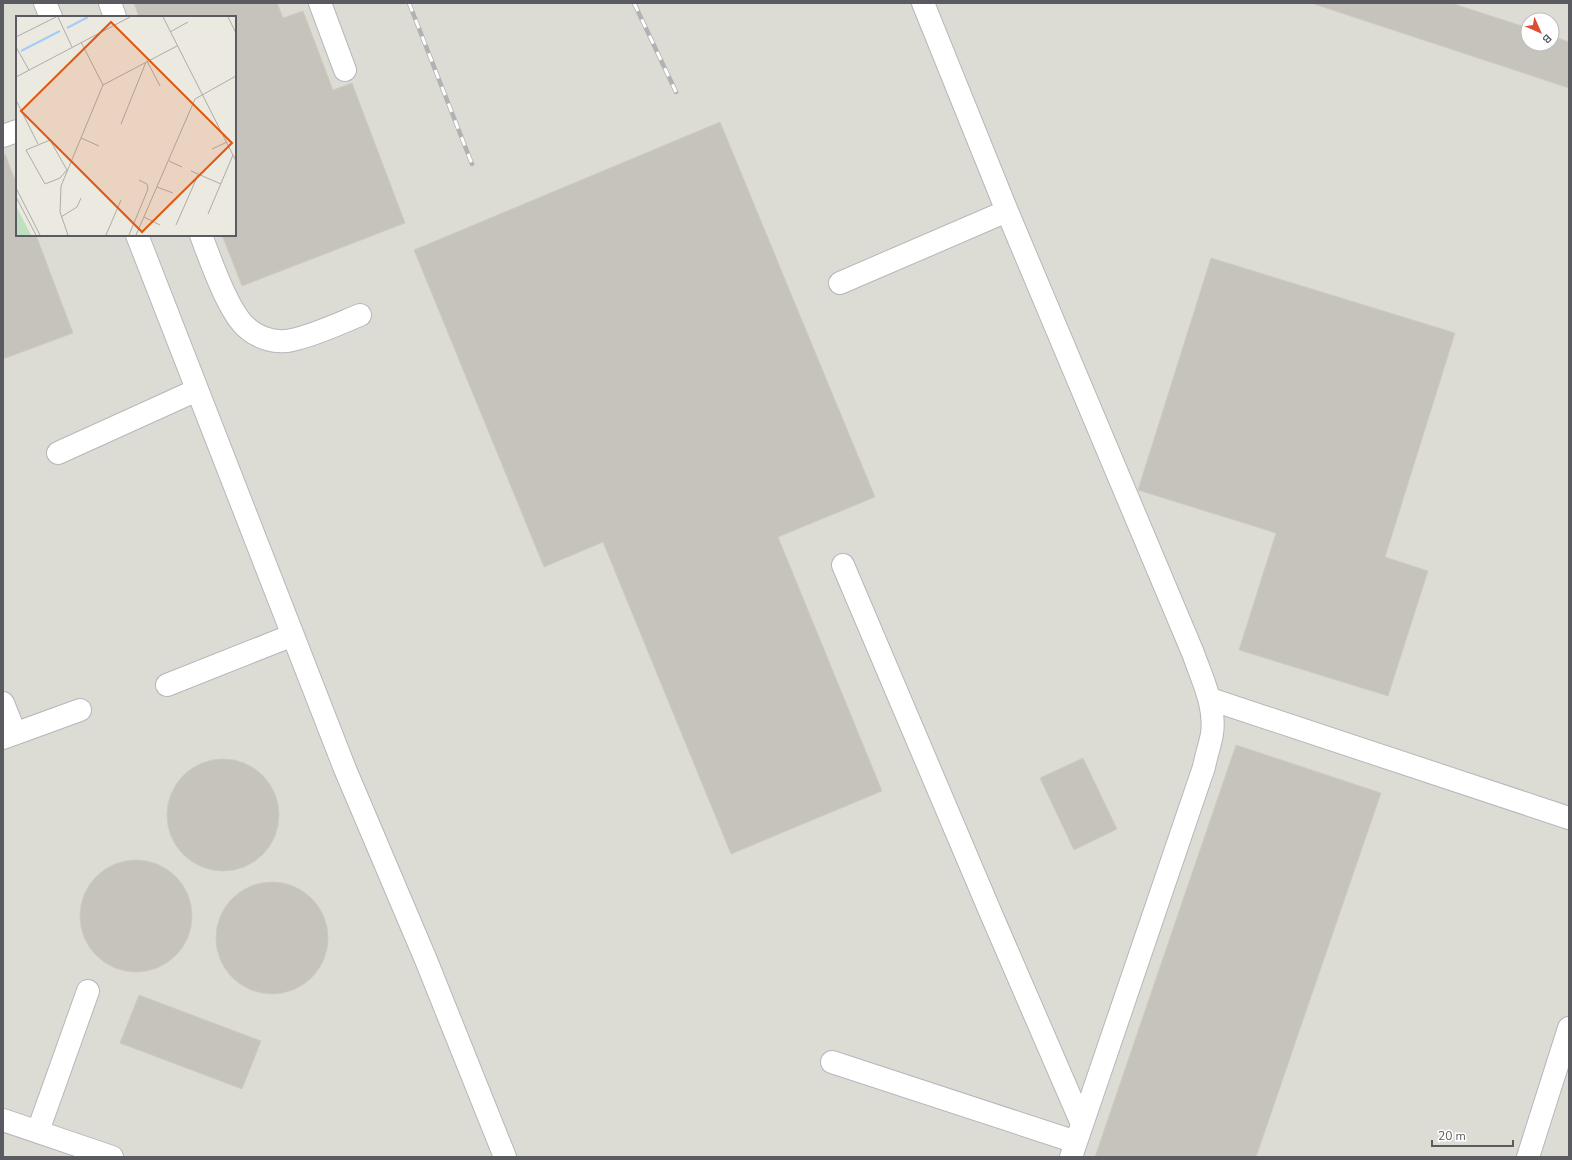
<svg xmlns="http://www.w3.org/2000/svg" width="1572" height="1160" viewBox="0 0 1572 1160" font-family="'Nunito Sans',sans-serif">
	<rect width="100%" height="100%" fill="#ebe9e0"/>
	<!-- industrial -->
	<path fill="#dcdbd4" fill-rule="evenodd" d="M3 3H1569V1157H3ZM17 17H235V235H17ZM1528 20H1552V44H1528Z"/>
	<!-- building -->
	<path fill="#c6c3bd" stroke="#cfcbbf" d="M134 3H277L283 18 303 11 333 90 352 83 405 223 242 286 222 235H235V17H139Z
		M1311 3H1451L1528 28V44H1552V36L1569 42V88Z
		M720 122 875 497 778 537 882 791 731 854 603 542 544 567 414 250Z
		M5 154 17 185V235H36L73 333 3 359V155Z
		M1211 258 1455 333 1385 557 1428 571 1388 696 1239 650 1276 533 1138 490Z
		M1236 745 1381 793 1256 1157H1095Z
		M1083 758 1117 829 1074 850 1040 778Z
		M167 815a56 56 0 1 1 112 0a56 56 0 1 1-112 0Z
		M80 916a56 56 0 1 1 112 0a56 56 0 1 1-112 0Z
		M216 938a56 56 0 1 1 112 0a56 56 0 1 1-112 0Z
		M139 995 261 1041 242 1089 120 1043Z"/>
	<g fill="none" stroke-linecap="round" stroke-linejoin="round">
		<!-- minor casing -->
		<g stroke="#b6b7bc" stroke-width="24">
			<path id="minor" d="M45 3 51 17
				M110 3 115 17
				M320 3 345 70
				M923 3 1007 211 1193 653C1202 679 1216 706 1212 734 1210 745 1206 756 1204 767L1071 1157
				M3 136 17 131
				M137 235 345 769 426 960 505 1157
				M201 235C210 259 228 311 246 327 258 338 276 344 292 340 315 335 338 324 360 315
				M840 283 1007 211
				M58 453 197 390
				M843 565 992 916 1082 1124
				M167 685 293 635
				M1210 699 1569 818
				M3 703 15 733
				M3 738 80 710
				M832 1062 1076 1142
				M3 1120 112 1157
				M38 1131 88 991
				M1528 1157 1569 1028"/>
		</g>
		<!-- minor -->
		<use href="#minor" stroke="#fff" stroke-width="22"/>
		<!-- rail casing -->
		<g stroke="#b1b2b2" stroke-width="4.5">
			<path id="rail" d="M409 3 472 164
				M634 3 676 92"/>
		</g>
		<!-- rail -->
		<use href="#rail" stroke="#fff" stroke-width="3" stroke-dasharray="9" stroke-linecap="butt"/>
	</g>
	<!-- overview -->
	<g transform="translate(16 16)">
		<rect width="220" height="220" fill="#ebe9e0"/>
		<path d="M0 190 15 219H0Z" fill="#bde1c0"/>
		<path fill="none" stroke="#a2ccf9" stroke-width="2" d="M51 12 72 1M5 35 44 15"/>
		<path fill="none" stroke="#adaca9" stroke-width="1" d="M42 1 56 31M147 1 220 145M212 1 220 17M154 16 172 6M0 21 40 1M65 26 87 69M0 31 13 54M131 45 144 70M0 61 114 1M0 84 22 128M105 108 130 46M65 122 83 130M34 124 51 154 44 162 29 168 10 134ZM196 133 211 126M153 145 166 151M175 155 205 168M141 171 157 177M0 172 24 219M0 181 20 219M192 198 217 139M45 201 61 191 65 182M128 201 144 209M160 209 182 159M52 219 44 196 45 170 87 69 161 30M90 219 105 184M113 219 132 173 131 168 123 164M120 219 179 83 220 60"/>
		<path fill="#e15910" fill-opacity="0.15" stroke="#e15910" stroke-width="2" d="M95 6 216 127 126 216 5 95Z"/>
		<rect width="220" height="220" fill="none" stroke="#595b60" stroke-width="2"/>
	</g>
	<!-- border -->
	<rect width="1572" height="1160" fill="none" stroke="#595b60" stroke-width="8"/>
	<!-- north arrow -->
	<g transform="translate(1540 32) rotate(135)"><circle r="19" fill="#ffffff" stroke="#bdbdbf"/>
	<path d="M0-3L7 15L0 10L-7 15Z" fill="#dc4f35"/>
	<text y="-6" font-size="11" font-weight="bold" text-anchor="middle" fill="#595b60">B</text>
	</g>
	<!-- scale -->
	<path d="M1432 1140v6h81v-6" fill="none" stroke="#595b60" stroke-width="2"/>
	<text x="1438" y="1140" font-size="12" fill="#595b60" stroke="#ffffff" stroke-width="3" paint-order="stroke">20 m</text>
</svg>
